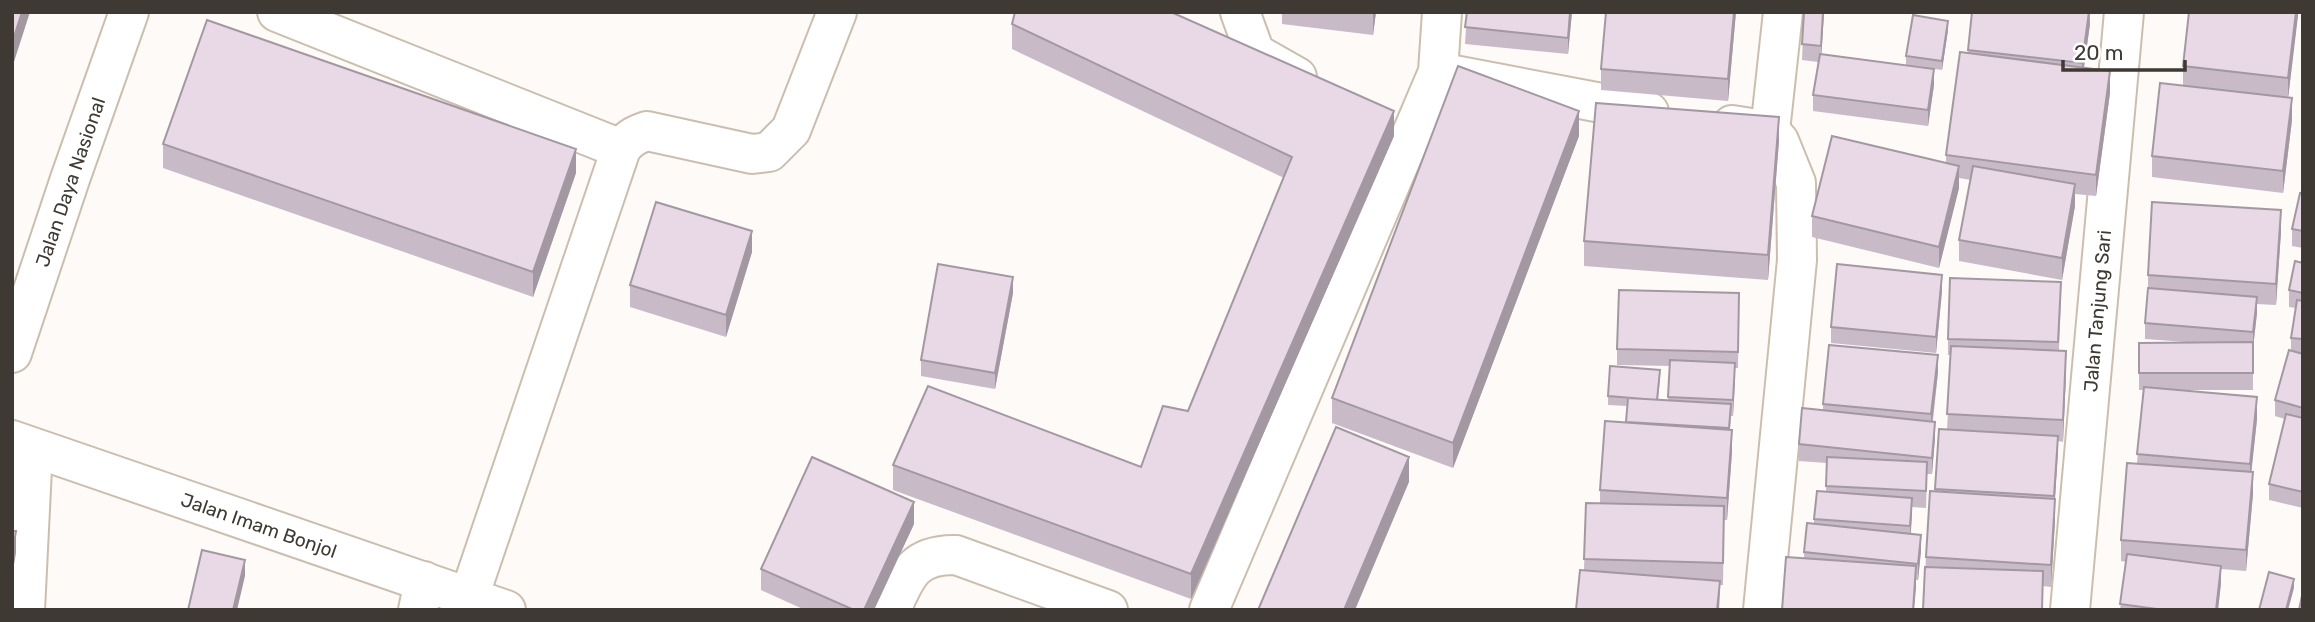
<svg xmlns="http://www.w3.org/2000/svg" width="2315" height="622" viewBox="0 0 2315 622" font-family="Rubik,sans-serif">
	<rect width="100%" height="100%" fill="#fdfaf7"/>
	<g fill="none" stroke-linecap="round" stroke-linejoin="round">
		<!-- minor casing -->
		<g stroke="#ccbeaf" stroke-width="42">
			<path id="minor" d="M277 12 621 149
				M1240 12 1255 53 1297 77
				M1438 72 1649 112
				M1732 125 1770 131 1779 141 1796 183 1797 260 1763 610
				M1770 131 1783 12
				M12 353 70 179 129 12
				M469 597 621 149C628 139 635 135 647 131L752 154 769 152 791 130 837 12
				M25 610 33 448
				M418 610 424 581
				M891 610C906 576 913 554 956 555L1108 610
				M1209 610 1438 72 1442 12
				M2070 610 2124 12"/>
		</g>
		<!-- major casing -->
		<g stroke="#ccbeaf" stroke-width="42">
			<path id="major" d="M12 440 506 610"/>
		</g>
		<!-- minor -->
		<use href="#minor" stroke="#fff" stroke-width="38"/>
		<!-- major -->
		<use href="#major" stroke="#fff" stroke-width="38"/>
	</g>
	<!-- wall -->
	<path fill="#c8bbc7" d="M1282 12H1376L1373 35 1282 24Z
		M1467 12H1572L1568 54 1465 44Z
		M1606 12H1736L1728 101 1601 90V69Z
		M1804 12H1824L1821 54 1934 85 1928 126 1813 111V95L1818 62 1802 60Z
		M1972 12H2090V24L2084 68 2110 93 2096 196 2075 194V206L2062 280 1959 261V240L1971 180 1959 178V188L1939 268 1812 237V216L1946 163V155L1968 53Z
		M2298 12 2288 98 2292 120 2283 193 2152 177V156L2183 85V66Z
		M1012 24 1394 136 1191 599 893 490V465L1141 467 1188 411 1284 178 1012 49Z
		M1948 30 1942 70 1906 65V56Z
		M1579 136 1453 468 1332 423V398Z
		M1779 141 1768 280 1584 266V241Z
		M163 144 576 173 533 297 163 168Z
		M2303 194V248L2292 246V229Z
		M2281 232 2276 305 2257 304V313L2253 348V390H2173L2257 419 2251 472 2253 494 2246 571 2221 569V583L2218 610H2120L2126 562 2121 561V540L2137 463 2143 390H2139V343L2186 342 2145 339V323L2148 295V275Z
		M752 252 726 337 630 307V285Z
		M2303 263V508L2269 500V484L2285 419 2275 416V400L2291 350V338L2296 308 2289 307V290Z
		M1942 291 1936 353 1831 343V327Z
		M1013 293 995 389 921 376V360Z
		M1739 293 1738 368H1735L1733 416H1731L1730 430 1732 452 1727 520H1724L1723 585H1720L1719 610H1576L1584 570 1586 503H1600V490L1626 423 1627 406 1608 405V396L1660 379 1658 400H1668L1670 366 1617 365V349Z
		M2061 298 2059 350 2066 372 2063 442 2058 441 2055 499V521L2051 587 2043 586 2042 610H1923L1926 557 1935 492 1939 429 1947 430 1951 355H1948V339Z
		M1938 372 1933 421 1935 438 1932 474H1927L1926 508 1912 507 1911 534 1921 551 1918 580H1916V588L1804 558V552L1814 524V519L1826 492 1827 463 1799 461V444L1823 410V404Z
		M914 524 874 610H805L761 590V569Z"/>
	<!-- shaded-wall -->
	<path fill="#a398a2" d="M22 12H30L12 68V43Z
		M1373 12H1376L1373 35Z
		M1570 12H1572L1568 54V38Z
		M1734 12H1736L1728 101V79Z
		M1823 12H1824L1821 62V46Z
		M2089 12 2090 24 2082 80V63Z
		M2296 12H2298V16L2288 99V78Z
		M1948 21V30L1942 70V61Z
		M1934 69V85L1928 126V110Z
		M2110 71V93L2096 196V175Z
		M2292 98V120L2283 193V171Z
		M1394 111V136L1191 599V574Z
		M1579 111V136L1453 468V443Z
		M1779 117V141L1768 280V255Z
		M576 149V173L533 297V272Z
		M1959 166V188L1939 268V247Z
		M2075 184V206L2062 280V258Z
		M2281 210V232L2276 305V284Z
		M752 231V252L726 337V315Z
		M1942 275V291L1936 353V337Z
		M1013 277V293L995 389V373Z
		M2257 297V313L2253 348V332Z
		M2066 351V372L2063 442V420Z
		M1938 355V372L1931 431V414Z
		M1735 363V379L1733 416V400Z
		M2257 397V419L2250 485V464Z
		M1935 422V438L1932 474V458Z
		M1732 430V452L1727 520V498Z
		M2058 436V453L2054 513V496Z
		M1409 457V482L1355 610H1344Z
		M2253 472V494L2246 571V550Z
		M1912 498V514L1910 542V526Z
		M2055 499V521L2051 587V565Z
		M914 502V524L874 610H864Z
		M16 531V553L12 576V555Z
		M1921 535V551L1918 580V564Z
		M245 560V576L237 610H233Z
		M1916 566V588L1914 610H1913Z
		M2221 566V583L2218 610H2216Z
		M2294 579V588L2288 610H2286Z
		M1720 581 1719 610H1717Z"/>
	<!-- building -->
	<path fill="#e9d9e7" stroke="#a398a2" stroke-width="2" d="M12 12H22L12 43Z
		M1015 12H1171L1394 111 1191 574 893 465 928 386 1141 467 1163 406 1188 411 1292 157 1012 24Z
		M1467 12H1570L1568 38 1465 27Z
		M1606 12H1734L1728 79 1601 69Z
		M1804 12H1823L1821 46 1802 44Z
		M1972 12H2089L2082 63 1968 50Z
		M2189 12H2296L2288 78 2183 66Z
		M1913 15 1948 21 1942 61 1906 56Z
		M207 20 576 149 533 272 163 144Z
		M1960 52 2110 71 2096 175 1946 155Z
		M1820 54 1934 69 1928 110 1813 95Z
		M1458 66 1579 111 1453 443 1332 398Z
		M2160 83 2292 98 2283 171 2152 156Z
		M1596 103 1779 117 1768 255 1584 241Z
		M1832 136 1959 166 1939 247 1812 216Z
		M1973 166 2075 184 2062 258 1959 240Z
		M2300 193 2303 194V231L2292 229Z
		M656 202 752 231 726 315 630 285Z
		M2152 202 2281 210 2276 284 2148 275Z
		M2295 261 2303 263V293L2289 290Z
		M938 264 1013 277 995 373 921 360Z
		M1837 264 1942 275 1936 337 1831 327Z
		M1950 278 2061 282 2058 342 1948 339Z
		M2148 288 2257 297 2253 332 2145 323Z
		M1619 290 1739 293 1738 352 1617 349Z
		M2297 300 2303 301V339L2291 338Z
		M2253 342V373H2139V343Z
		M1829 345 1938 355 1931 414 1823 404Z
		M1951 346 2066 351 2063 420 1947 414Z
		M2289 350 2303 354V408L2275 400Z
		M1670 360 1735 363 1733 400 1668 397Z
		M1610 366 1660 370 1657 400 1608 396Z
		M2144 387 2257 397 2250 464 2137 454Z
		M1628 398 1731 404 1729 428 1626 422Z
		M1802 408 1935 422 1932 458 1799 444Z
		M2286 414 2303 418V492L2269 484Z
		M1605 421 1732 430 1727 498 1600 490Z
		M1336 427 1409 457 1344 610H1258Z
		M1939 429 2058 436 2054 496 1935 489Z
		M812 457 914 502 864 610H854L761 569Z
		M1827 457 1927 462 1926 491 1826 486Z
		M2127 463 2253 472 2246 550 2121 540Z
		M1817 491 1912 498 1910 526 1814 519Z
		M1930 491 2055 499 2051 565 1926 557Z
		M1586 503 1724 506 1723 563 1584 559Z
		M1807 523 1921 535 1918 564 1804 552Z
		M12 531H16L12 555Z
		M202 550 245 560 233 610H188Z
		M2127 554 2221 566 2216 610H2164L2120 604Z
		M1786 557 1916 566 1913 610H1782Z
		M1925 567 2043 571 2042 610H1923Z
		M1580 570 1720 581 1717 610H1576Z
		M2269 572 2294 579 2286 610H2259Z
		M2303 591V610H2299Z"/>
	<g text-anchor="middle" stroke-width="5" stroke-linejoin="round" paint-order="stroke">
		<!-- street labels -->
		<g font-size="19" fill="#3e3933" stroke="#fff">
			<text transform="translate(70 182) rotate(-71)" y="7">Jalan Daya Nasional</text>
			<text transform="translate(2097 311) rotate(-85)" y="7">Jalan Tanjung Sari</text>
			<text transform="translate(259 525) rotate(19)" y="7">Jalan Imam Bonjol</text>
		</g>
	</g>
	<!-- border -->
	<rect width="2315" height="622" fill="none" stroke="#3e3933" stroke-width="28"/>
	<!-- scale -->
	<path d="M2063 60v10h122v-10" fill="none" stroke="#3e3933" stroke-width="3.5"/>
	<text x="2074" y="60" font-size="21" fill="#3e3933" stroke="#ffffff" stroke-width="5" paint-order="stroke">20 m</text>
</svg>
